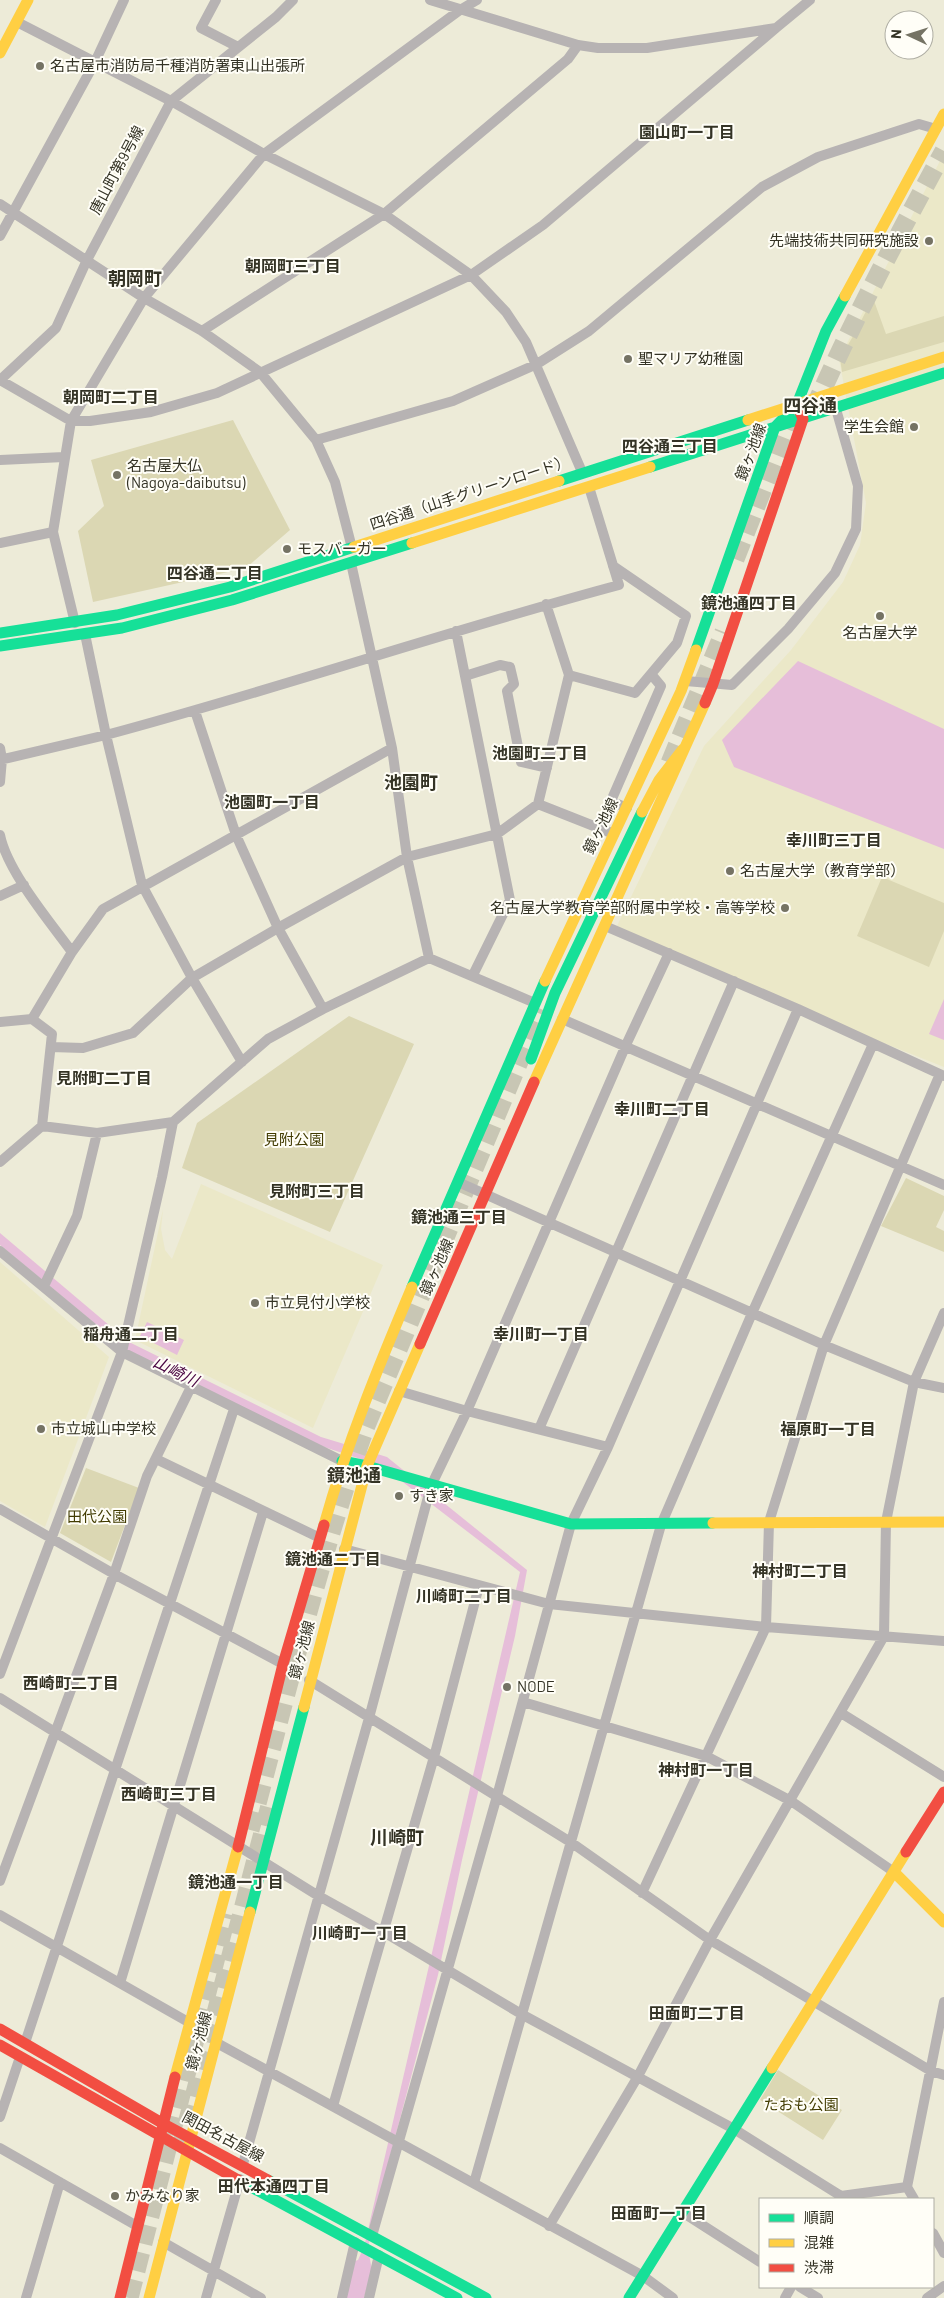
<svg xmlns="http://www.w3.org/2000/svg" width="944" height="2298" viewBox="0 0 944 2298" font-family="Barlow,'Noto Sans JP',sans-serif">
	<rect width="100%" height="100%" fill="#edebd8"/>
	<!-- built -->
	<path fill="#ebe8c8" d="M944 153V1067L798 1009 615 930 704 746 791 650 843 582 860 545 866 503 839 359Z
		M201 1184 383 1265 313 1428 135 1340 163 1209 161 1229 165 1250 172 1259Z
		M0 1262 109 1357 45 1527 0 1501Z"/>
	<!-- green -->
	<path fill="#dbd7b3" d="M873 298 886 334 944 316V342L842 372 840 358 852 338Z
		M233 420 290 530 246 568 93 602 78 531 104 506 91 460Z
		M882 877 944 903V931L929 967 857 936Z
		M349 1016 414 1044 330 1232 182 1168 197 1123Z
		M906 1178 944 1196V1210L936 1227 944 1231V1252L881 1226Z
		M86 1468 139 1488 111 1562 60 1533Z
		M778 2070 842 2110 823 2140 760 2100Z"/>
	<!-- water -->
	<path fill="#e6bed9" d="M798 661 944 729V849L734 767 722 740Z
		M944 999V1040L929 1034Z
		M0 1233 129 1342 321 1437 387 1457 527 1570 515 1636 462 1860 438 1975 373 2221 368 2249 372 2270 364 2298H345L355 2261 358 2260 364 2247 520 1572 382 1466 318 1445 128 1351 0 1245Z
		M147 1322 184 1340 177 1355 140 1336Z"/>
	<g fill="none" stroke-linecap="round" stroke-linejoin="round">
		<!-- highway-tunnel -->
		<path stroke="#c8c6b4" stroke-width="19" stroke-dasharray="19 9" stroke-linecap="butt" d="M813 411C852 322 897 237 944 151
			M735 559 795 408
			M670 763 724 632
			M250 1830C286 1695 319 1559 365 1428L541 1009
			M180 2151 271 1802
			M129 2298 227 1914"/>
		<!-- street -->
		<path stroke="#b7b3b3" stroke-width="10" d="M216 0 201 28 238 47
			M430 0 578 45 598 48H647L776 28 810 0
			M17 22 171 101 264 154 384 214 471 275 506 312 526 342 582 472
			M0 204 144 298 202 331 260 372 316 440 335 482 352 548
			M0 236 95 62 124 0
			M202 331 384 214 568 59 578 45
			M0 380 71 421H90L151 412 217 393 471 275 543 225 776 28
			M0 380 56 328 87 260 171 101 276 17 293 0
			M316 440 453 401 537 364 589 331 762 187 818 157 919 124 936 129
			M0 460 64 457
			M0 543 53 532
			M351 563 392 748 407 857 429 958
			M75 623 53 532 71 421 144 298 264 154 460 10 477 0
			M456 631 510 900 473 975
			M85 634 106 735C278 689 447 631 619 585L589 487
			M569 675 635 693 677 643 686 616 613 566
			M465 676 500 665 510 667 514 684 507 691 521 762 547 768
			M686 681 732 685 788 629 835 573 856 529 858 486 836 409
			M195 711 236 835 278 928 323 1009
			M0 748 2 759 0 782
			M0 760 106 735 142 885 192 978 242 1062
			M538 804 569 675 546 604
			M627 808 611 801 661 686 651 674
			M0 835C7 871 50 922 72 952
			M0 896 24 885
			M605 926 798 1009 944 1076
			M32 1019 72 952 103 909 392 748
			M562 1019 944 1185
			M0 1022 32 1019 52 1034 42 1126 0 1162
			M51 1047 83 1048 133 1033 192 978 278 928 407 857 497 834 538 804 614 834
			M42 1126 97 1133 173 1122 268 1039 323 1009 429 958 535 1003
			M458 1182 824 1345 914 1382 944 1388
			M0 1251 122 1352 342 1461
			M44 1286 77 1216 97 1133
			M399 1391 467 1411 608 1447
			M539 1429 734 981
			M156 1459 320 1538
			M0 1509 114 1574 283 1664
			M344 1549 549 1604 766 1627 944 1641
			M0 1674 122 1352 162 1177 173 1122
			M309 1680 572 1843 710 1940 931 2071 944 2075
			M0 1698 317 1895 382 1931 523 2015 734 2129 841 2196
			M523 1702 706 1756 791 1801 894 1872
			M841 1713 944 1777
			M0 1881 114 1574 147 1476 191 1387
			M642 1893 766 1627 769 1522 824 1345 940 1074
			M0 1915 190 2023
			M120 1983 263 1512
			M215 2042 643 2276 673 2298
			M25 2043 234 1409
			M333 2106 434 1757 479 1586
			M0 2117 20 2057
			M0 2148 137 2226
			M243 2164 369 1718 431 1486 467 1411 626 1045 669 953
			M474 2183 661 1525 753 1311 873 1044
			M839 2199 841 2196 907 2187
			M914 2199 907 2187 944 2002
			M682 2212 760 2262
			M549 2226 637 2078 710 1940 884 1636 886 1522 914 1382 944 1313
			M933 2233 944 2253
			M372 2236 497 1796 571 1524 608 1447 798 1009
			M163 2242 261 2298
			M800 2287 818 2298
			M26 2298 60 2182
			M206 2298 240 2179
			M342 2298 355 2242
			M369 2298 379 2255
			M785 2298 791 2287
			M927 2298 944 2286"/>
		<!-- fast -->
		<path stroke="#16e098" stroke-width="11" d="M650 467 944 373
			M559 481 748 420
			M0 633 117 615 230 587 354 547
			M0 646 122 628 232 600 412 543
			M696 650 775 427 797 404 826 331 845 296
			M531 1059 555 993 642 812
			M412 1287 545 981
			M342 1461 367 1466 571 1524 713 1523
			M250 1912 304 1707
			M268 2180 486 2298
			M240 2181 457 2298
			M629 2298 772 2068"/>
		<!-- slow -->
		<path stroke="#ffcf43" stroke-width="11" d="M0 53 28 0
			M845 296 944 114
			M748 420 944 357
			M412 543 650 467
			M354 547 559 481
			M642 812 659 780 683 749
			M545 981 681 691 696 650
			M534 1082 705 703
			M713 1523 944 1522
			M324 1525C347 1443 379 1365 412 1287
			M304 1707 367 1466 420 1344
			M894 1872 944 1922
			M772 2068 906 1852
			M175 2077 238 1847
			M149 2298 250 1912"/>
		<!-- jam -->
		<path stroke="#f24e42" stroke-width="11" d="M705 703 713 684 803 419 797 404
			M420 1344 534 1082
			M238 1847 283 1664 324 1525
			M906 1852 944 1792
			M0 2029 162 2123 268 2180
			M0 2045 240 2181
			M120 2298 175 2077"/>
	</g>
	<!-- markers -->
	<g fill="#757364" stroke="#fffef7" stroke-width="2">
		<circle cx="40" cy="66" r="5"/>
		<circle cx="929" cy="241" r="5"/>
		<circle cx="628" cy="359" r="5"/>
		<circle cx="914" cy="427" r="5"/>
		<circle cx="117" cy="475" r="5"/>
		<circle cx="287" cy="549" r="5"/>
		<circle cx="880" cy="616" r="5"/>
		<circle cx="730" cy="871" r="5"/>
		<circle cx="785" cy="908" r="5"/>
		<circle cx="255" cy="1303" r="5"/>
		<circle cx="41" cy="1429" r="5"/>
		<circle cx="399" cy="1496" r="5"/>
		<circle cx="507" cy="1687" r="5"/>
		<circle cx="115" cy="2196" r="5"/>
	</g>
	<g text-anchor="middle" stroke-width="4" stroke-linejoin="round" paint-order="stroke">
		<!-- poi labels -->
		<g font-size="15" fill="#343325" stroke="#fffef7" text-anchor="start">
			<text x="50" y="71">名古屋市消防局千種消防署東山出張所</text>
			<text x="919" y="246" text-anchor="end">先端技術共同研究施設</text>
			<text x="638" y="364">聖マリア幼稚園</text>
			<text x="904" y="432" text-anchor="end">学生会館</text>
			<text x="127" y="471">名古屋大仏<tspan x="127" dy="17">(Nagoya-daibutsu)</tspan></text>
			<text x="297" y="554">モスバーガー</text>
			<text x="880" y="638" text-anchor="middle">名古屋大学</text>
			<text x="740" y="876">名古屋大学（教育学部）</text>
			<text x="775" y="913" text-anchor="end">名古屋大学教育学部附属中学校・高等学校</text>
			<text x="265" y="1308">市立見付小学校</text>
			<text x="51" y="1434">市立城山中学校</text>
			<text x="409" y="1501">すき家</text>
			<text x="517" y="1692">NODE</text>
			<text x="125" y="2201">かみなり家</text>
		</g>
		<!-- street labels -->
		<g font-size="15" fill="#343325" stroke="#fffef7">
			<text transform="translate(117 170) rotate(-62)" y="5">唐山町第9号線</text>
			<text transform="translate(751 452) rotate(-69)" y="5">鏡ヶ池線</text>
			<text transform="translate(470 493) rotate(-18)" y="5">四谷通（山手グリーンロード）</text>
			<text transform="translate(601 826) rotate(-64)" y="5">鏡ヶ池線</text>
			<text transform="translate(437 1267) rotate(-66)" y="5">鏡ヶ池線</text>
			<text transform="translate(302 1650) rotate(-75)" y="5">鏡ヶ池線</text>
			<text transform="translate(199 2041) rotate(-75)" y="5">鏡ヶ池線</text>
			<text transform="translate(223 2137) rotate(28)" y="5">関田名古屋線</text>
		</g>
		<!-- park labels -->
		<g font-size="15" fill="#423c02" stroke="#fffef7">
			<text x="294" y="1145">見附公園</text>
			<text x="97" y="1522">田代公園</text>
			<text x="801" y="2110">たおも公園</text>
		</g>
		<!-- neighbourhood labels -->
		<g font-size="16" font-weight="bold" fill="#343325" stroke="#fffef7">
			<text x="687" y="138">園山町一丁目</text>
			<text x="293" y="272">朝岡町三丁目</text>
			<text x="111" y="403">朝岡町二丁目</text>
			<text x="670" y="452">四谷通三丁目</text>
			<text x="215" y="579">四谷通二丁目</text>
			<text x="749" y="609">鏡池通四丁目</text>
			<text x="540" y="759">池園町二丁目</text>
			<text x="272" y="808">池園町一丁目</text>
			<text x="834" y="846">幸川町三丁目</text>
			<text x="104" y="1084">見附町二丁目</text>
			<text x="662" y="1115">幸川町二丁目</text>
			<text x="317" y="1197">見附町三丁目</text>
			<text x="459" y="1223">鏡池通三丁目</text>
			<text x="131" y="1340">稲舟通二丁目</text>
			<text x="541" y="1340">幸川町一丁目</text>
			<text x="828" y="1435">福原町一丁目</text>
			<text x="333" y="1565">鏡池通二丁目</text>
			<text x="800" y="1577">神村町二丁目</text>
			<text x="464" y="1602">川崎町二丁目</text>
			<text x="71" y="1689">西崎町二丁目</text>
			<text x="706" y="1776">神村町一丁目</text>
			<text x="169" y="1800">西崎町三丁目</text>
			<text x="236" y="1888">鏡池通一丁目</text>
			<text x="360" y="1939">川崎町一丁目</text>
			<text x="697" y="2019">田面町二丁目</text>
			<text x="274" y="2192">田代本通四丁目</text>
			<text x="659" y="2219">田面町一丁目</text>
		</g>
		<!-- water labels -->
		<g font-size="16" font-style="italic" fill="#490542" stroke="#fffef7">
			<text transform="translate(176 1371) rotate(26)" y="6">山崎川</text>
		</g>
		<!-- quarter labels -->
		<g font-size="18" font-weight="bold" fill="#343325" stroke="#fffef7">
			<text x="135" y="285">朝岡町</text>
			<text x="810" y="412">四谷通</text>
			<text x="411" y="789">池園町</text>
			<text x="354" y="1482">鏡池通</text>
			<text x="397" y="1844">川崎町</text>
		</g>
	</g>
	<!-- legend -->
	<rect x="759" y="2198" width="175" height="90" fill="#fffef7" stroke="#aeada3"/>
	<rect x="769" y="2214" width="25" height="8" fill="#16e098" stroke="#aeada3"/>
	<text x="804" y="2223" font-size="15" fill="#343325">順調</text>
	<rect x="769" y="2239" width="25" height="8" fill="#ffcf43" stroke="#aeada3"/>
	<text x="804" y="2248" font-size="15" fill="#343325">混雑</text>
	<rect x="769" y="2264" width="25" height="8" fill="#f24e42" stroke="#aeada3"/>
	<text x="804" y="2273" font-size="15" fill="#343325">渋滞</text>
	<!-- north arrow -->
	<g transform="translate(909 35) rotate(274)"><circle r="24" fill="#fffef7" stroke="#aeada3"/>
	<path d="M0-4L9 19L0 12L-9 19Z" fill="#757364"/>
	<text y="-8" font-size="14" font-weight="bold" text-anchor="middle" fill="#343325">N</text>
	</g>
</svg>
